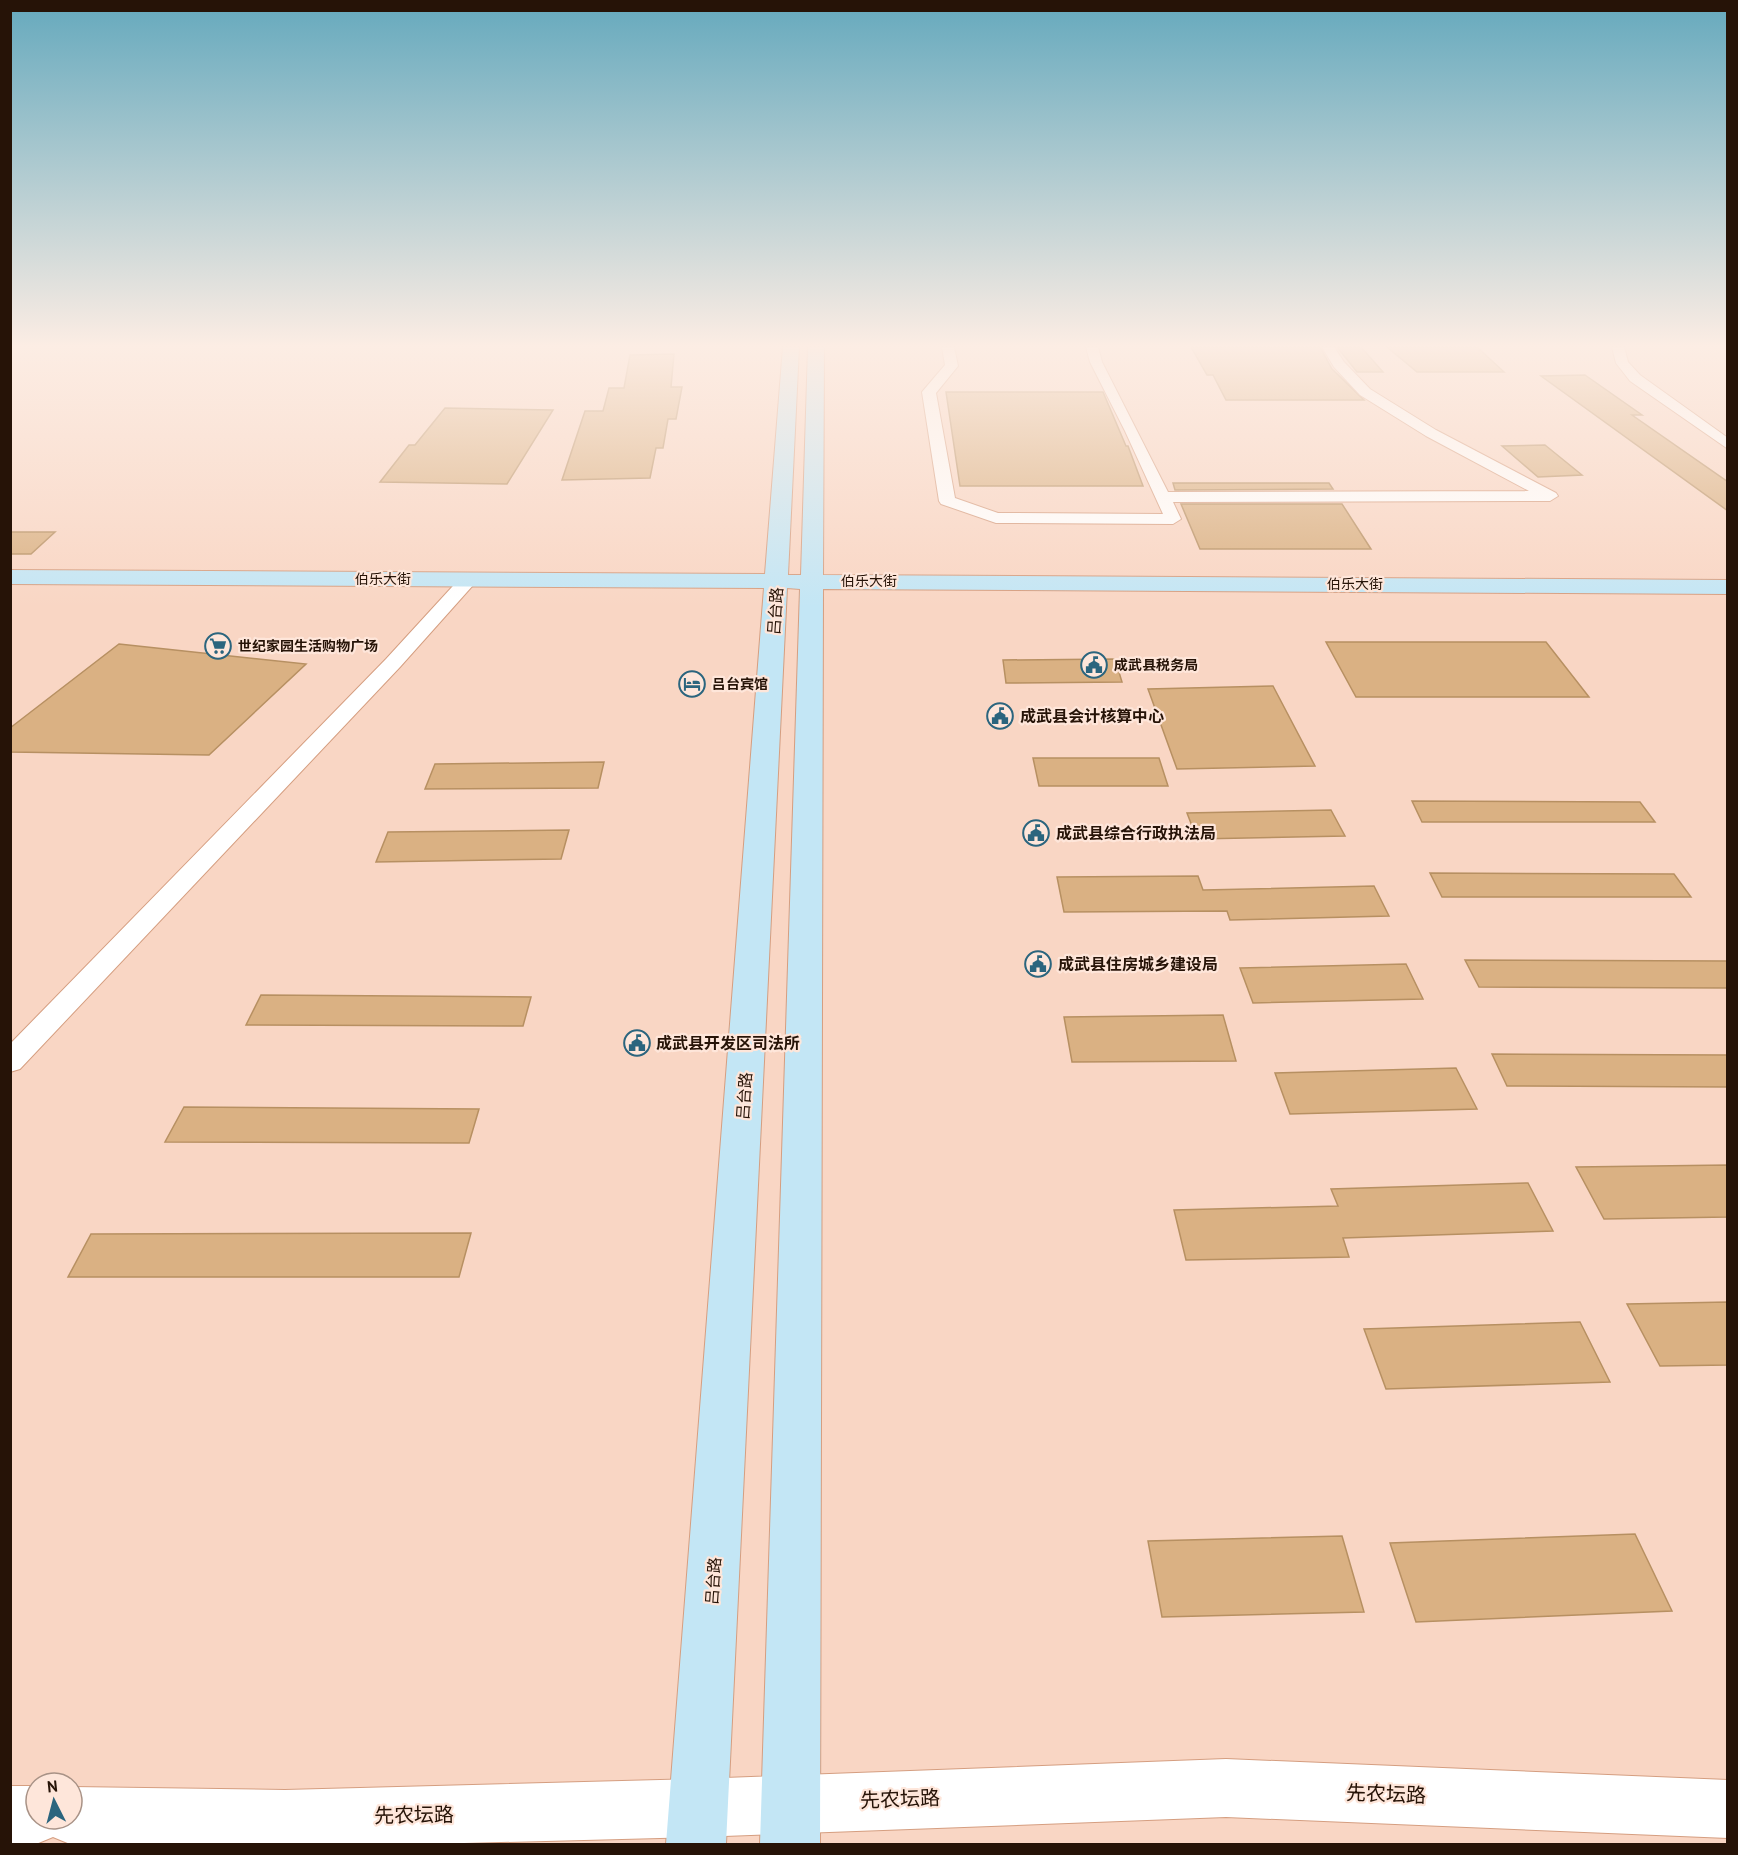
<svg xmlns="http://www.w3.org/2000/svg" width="1738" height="1855" viewBox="0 0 1738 1855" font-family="'PT Sans','Noto Sans SC',sans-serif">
	<rect width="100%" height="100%" fill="#f9d6c4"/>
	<!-- building -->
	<path fill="#dab183" stroke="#b79062" stroke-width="1.5" d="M1191 347H1320L1332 369 1364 400H1226L1213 375H1207Z
		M1337 347H1361L1383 372H1357Z
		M1387 347H1477L1504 372H1417Z
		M674 354 671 387H682L676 419H668L663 448H656L650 478 562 480 585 411H603L609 388H624L630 355Z
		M1585 375 1642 415H1632L1728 482V511L1541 376Z
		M946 392H1103L1126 446H1128L1143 486H960Z
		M445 408 553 410 507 484 380 482 409 445H415Z
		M1545 445 1582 475 1538 477 1502 446Z
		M1173 483H1329L1333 489 1175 490Z
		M1181 504H1342L1371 549H1200Z
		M10 532H55L31 554H10Z
		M1326 642H1546L1589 697H1356Z
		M119 644 306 664 209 755 10 752V728Z
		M1115 659 1122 682 1006 683 1003 660Z
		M1273 686 1315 766 1177 769 1148 689Z
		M1033 758H1159L1168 786H1039Z
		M604 762 598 788 425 789 435 764Z
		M1412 801 1640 802 1655 822H1422Z
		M1331 810 1345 836 1197 839 1187 813Z
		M569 830 561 859 376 862 388 832Z
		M1430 873 1674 874 1691 897H1442Z
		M1198 876 1203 890 1374 886 1389 916 1230 920 1227 911 1064 912 1057 877Z
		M1465 960 1728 961V988L1479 987Z
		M1406 964 1423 999 1253 1003 1240 968Z
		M261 995 531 997 523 1026 246 1025Z
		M1223 1015 1236 1061 1072 1062 1064 1017Z
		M1492 1054 1728 1055V1087L1507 1086Z
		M1456 1068 1477 1109 1290 1114 1275 1073Z
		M184 1107 479 1109 469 1143 165 1142Z
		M1728 1165V1217L1604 1219 1576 1167Z
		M1528 1183 1553 1231 1343 1238 1349 1257 1186 1260 1174 1210 1338 1206 1331 1189Z
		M471 1233 459 1277H68L91 1234Z
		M1728 1302V1365L1660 1366 1627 1304Z
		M1580 1322 1610 1382 1386 1389 1364 1329Z
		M1635 1534 1672 1611 1416 1622 1390 1543Z
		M1342 1536 1364 1612 1162 1617 1148 1541Z"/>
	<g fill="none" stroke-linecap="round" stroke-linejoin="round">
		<!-- minor casing -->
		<g stroke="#d59e80" stroke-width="2">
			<path id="minor" d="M942 347H954L958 366 936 393 955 498 998 513 1163 514 1125 431 1090 362 1086 347H1098L1102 362 1168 492 1529 491 1426 436 1360 395 1334 367 1322 347H1334L1344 362 1370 389 1436 430 1556 493 1558 496 1550 501 1173 502 1181 519 1173 524 996 523 941 504 939 501 922 392 945 365Z
				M1612 347H1624L1628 362 1640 375 1728 438V449L1630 381 1616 363Z
				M469 574 475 575 478 579 475 583 400 667 20 1069 10 1072V1044L386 659 463 575Z"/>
		</g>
		<!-- tertiary casing -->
		<g stroke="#d59e80" stroke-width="2">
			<path id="tertiary" d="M1226 1759 1728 1780V1838L1226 1817 698 1837 428 1844H70L53 1837 36 1844H10V1786H36V1819H72V1787L285 1790 698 1779Z"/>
		</g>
		<!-- secondary casing -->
		<g stroke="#d59e80" stroke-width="2">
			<path id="secondary" d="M783 347H799L788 575H801L808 347H824L823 575 1728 580V594L823 589 820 1844H760L800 589 787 588 726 1844H666L764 588 10 584V570L765 574Z"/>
		</g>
		<!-- minor -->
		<use href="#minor" fill="#fff" fill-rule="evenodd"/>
		<!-- tertiary -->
		<use href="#tertiary" fill="#fff" fill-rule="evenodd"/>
		<!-- secondary -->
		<use href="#secondary" fill="#c3e6f5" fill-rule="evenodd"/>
	</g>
	<!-- sky -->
	<linearGradient id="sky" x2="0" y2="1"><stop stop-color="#65a9bd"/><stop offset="0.57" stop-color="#fcede4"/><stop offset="1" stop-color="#fcede4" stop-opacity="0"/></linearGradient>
	<rect width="1738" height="607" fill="url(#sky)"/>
	<!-- icons -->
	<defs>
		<g id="supermarket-ring" transform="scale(1.35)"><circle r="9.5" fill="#fee6da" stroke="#2b657e" stroke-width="1.5"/><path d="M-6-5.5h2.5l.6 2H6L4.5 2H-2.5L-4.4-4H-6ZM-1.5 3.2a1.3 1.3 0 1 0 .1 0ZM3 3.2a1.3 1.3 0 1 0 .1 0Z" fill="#2b657e"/></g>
		<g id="civic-ring" transform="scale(1.35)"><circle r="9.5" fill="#fee6da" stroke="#2b657e" stroke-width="1.5"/><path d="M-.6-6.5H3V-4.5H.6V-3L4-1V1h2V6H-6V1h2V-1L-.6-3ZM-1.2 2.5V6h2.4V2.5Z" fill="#2b657e"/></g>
		<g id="hotel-ring" transform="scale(1.35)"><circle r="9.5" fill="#fee6da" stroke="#2b657e" stroke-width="1.5"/><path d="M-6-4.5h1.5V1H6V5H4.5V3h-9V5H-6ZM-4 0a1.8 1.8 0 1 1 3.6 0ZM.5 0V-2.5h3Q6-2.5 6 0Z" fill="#2b657e"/></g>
	</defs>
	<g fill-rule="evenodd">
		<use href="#supermarket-ring" x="218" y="646"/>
		<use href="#civic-ring" x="1094" y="665"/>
		<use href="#hotel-ring" x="692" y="684"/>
		<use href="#civic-ring" x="1000" y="716"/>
		<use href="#civic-ring" x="1036" y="833"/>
		<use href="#civic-ring" x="1038" y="964"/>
		<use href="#civic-ring" x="637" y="1043"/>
	</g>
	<g text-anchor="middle" stroke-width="4.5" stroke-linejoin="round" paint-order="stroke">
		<!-- far-street labels -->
		<g font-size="14" fill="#261307" stroke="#fee6da">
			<text x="383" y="584">伯乐大街</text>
			<text x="869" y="586">伯乐大街</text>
			<text x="1355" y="589">伯乐大街</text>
		</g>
		<!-- far-poi labels -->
		<g font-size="14" font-weight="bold" fill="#261307" stroke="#fee6da" text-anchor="start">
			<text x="238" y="651">世纪家园生活购物广场</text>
			<text x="1114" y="670">成武县税务局</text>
			<text x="712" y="689">吕台宾馆</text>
		</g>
		<!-- street labels -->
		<g font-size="16" fill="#261307" stroke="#fee6da">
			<text transform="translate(775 611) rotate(-86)" y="6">吕台路</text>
			<text transform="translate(744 1096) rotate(-86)" y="6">吕台路</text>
			<text transform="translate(713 1581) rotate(-86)" y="6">吕台路</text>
		</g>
		<!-- poi labels -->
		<g font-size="16" font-weight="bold" fill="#261307" stroke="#fee6da" text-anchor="start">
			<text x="1020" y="722">成武县会计核算中心</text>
			<text x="1056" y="839">成武县综合行政执法局</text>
			<text x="1058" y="970">成武县住房城乡建设局</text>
			<text x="656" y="1049">成武县开发区司法所</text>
		</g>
		<!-- near-street labels -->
		<g font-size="20" fill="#261307" stroke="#fee6da">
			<text transform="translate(1386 1794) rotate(2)" y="7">先农坛路</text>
			<text transform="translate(900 1799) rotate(-2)" y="7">先农坛路</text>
			<text transform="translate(414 1815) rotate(-1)" y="7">先农坛路</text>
		</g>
	</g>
	<!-- border -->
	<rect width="1738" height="1855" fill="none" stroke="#261307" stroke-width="24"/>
	<!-- north arrow -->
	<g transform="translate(54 1801) rotate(354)"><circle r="28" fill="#fee6da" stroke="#a89286" stroke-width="1.5"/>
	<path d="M0-4.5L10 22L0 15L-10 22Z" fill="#2b657e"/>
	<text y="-9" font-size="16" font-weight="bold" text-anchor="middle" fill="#261307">N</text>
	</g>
</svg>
